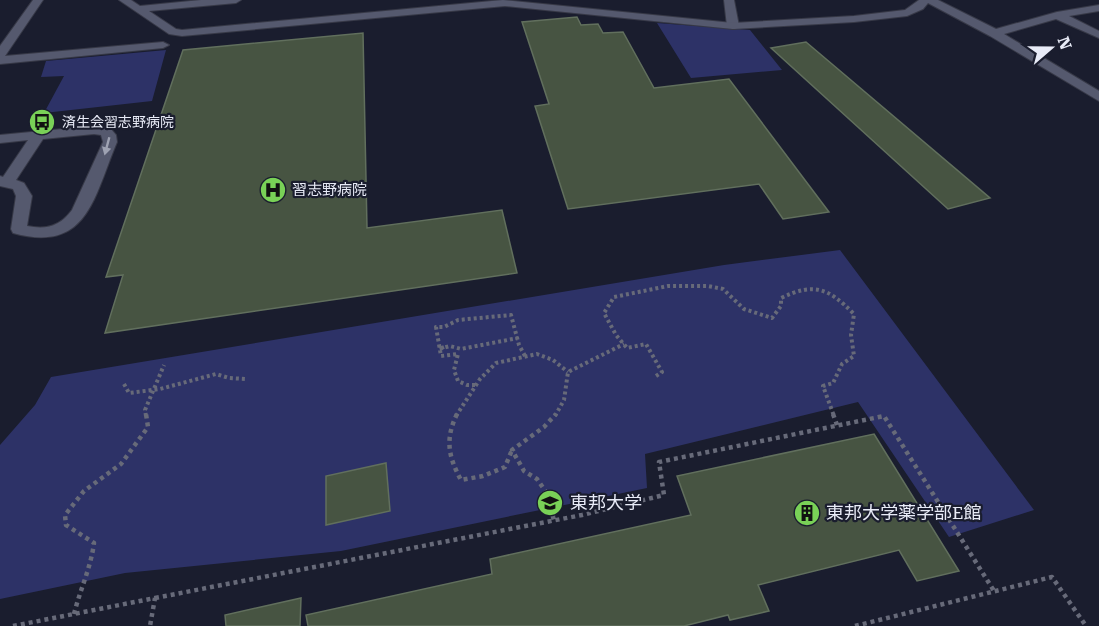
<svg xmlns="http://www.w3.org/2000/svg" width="1099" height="626" viewBox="0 0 1099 626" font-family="'Roboto Serif','Noto Sans JP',serif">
	<rect width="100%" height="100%" fill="#1a1d2e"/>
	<!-- green -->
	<path fill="#2d3267" d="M657 23 750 30 782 70 691 78Z
		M166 50 152 101 44 113 64 76 41 77 46 61Z
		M840 250 1034 510 949 537 858 402 645 454 647 488 341 551 125 573 0 599V445L35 405 51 377 724 265Z"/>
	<!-- building -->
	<path fill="#475442" stroke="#616f5d" stroke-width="1.5" d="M577 17 581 25 598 24 603 33 623 32 654 88 729 79 829 212 783 219 759 184 568 209 535 106 549 104 522 22Z
		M363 33 367 228 502 210 517 273 105 333 123 275 106 277 183 50Z
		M806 42 990 198 948 209 771 48Z
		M874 434 959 571 917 581 899 550 758 585 769 611 730 620 728 615 684 626H308L306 615 492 574 490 559 691 515 677 476Z
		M386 463 390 511 326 525V476Z
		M301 598 300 626H226L225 615Z"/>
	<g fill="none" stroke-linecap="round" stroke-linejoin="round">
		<!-- lane casing -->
		<g stroke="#373947" stroke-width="2">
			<path id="lane" d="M33 0H43L5 56 163 42 169 45 163 48 0 64V46Z
				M724 0H734L739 26 737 28 733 29 727 26Z
				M94 126 110 128 116 135 117 142C94 196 88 254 13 233L11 229 16 196 13 189 0 186V176L3 177 28 140 0 143V135ZM94 134 101 135 103 142 72 210C60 226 47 230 27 226L32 196 24 183 16 180 43 139Z"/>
		</g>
		<!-- street casing -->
		<g stroke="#373947" stroke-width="2">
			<path id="street" d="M119 0H131L140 6 201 0H241L236 3 149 11 176 29 182 30 503 0 733 23 854 16 905 10 919 0H938L996 29 1057 12 1099 5V11L1069 16 1099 31V38L1056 19 1004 34 1099 91V101L990 36 928 3 923 9 907 16 854 22 733 29 505 6 182 36 169 34Z"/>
		</g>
		<!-- path-far1 -->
		<path stroke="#676a79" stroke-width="4" stroke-dasharray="3 3" stroke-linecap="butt" d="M444 347 439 349 450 346 461 349 518 338
			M656 376 662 372 646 344 627 348 616 335 604 313 614 297 668 286H708L723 289 744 309 772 318 781 306V298C815 282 828 288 854 314L851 335 854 356 842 364 833 383 823 386 834 416
			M124 384 129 393 160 389 216 374 229 378 246 379
			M475 385H467L458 381 454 370 458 354 441 356 436 327H444L458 320 511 315 519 345 525 356
			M146 416 145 410 164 365
			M456 416 480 379 496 363 537 354 553 360 568 372
			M555 416 564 400 568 372 624 344"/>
		<!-- path -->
		<path stroke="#676a79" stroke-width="4.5" stroke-dasharray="4 4" stroke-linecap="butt" d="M457 414C445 439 448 456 461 480L483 476 505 467 512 450
			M833 414 837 425
			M550 508 554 520 548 495 537 479 524 471 512 450 544 427 556 414
			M155 598 582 515 664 495 659 462 884 416 994 591
			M74 614C80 590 91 567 94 543L66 525 65 515 84 491 121 464 148 427 146 414
			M13 626 155 598 150 626
			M855 626 1052 577 1086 626"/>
		<!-- lane -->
		<use href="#lane" fill="#55596e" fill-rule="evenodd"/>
		<!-- street -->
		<use href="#street" fill="#55596e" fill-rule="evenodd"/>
	</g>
	<!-- one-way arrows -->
	<defs><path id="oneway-solid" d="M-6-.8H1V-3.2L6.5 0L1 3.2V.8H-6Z" transform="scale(1.5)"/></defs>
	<use fill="#9ea2b2" href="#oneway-solid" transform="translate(107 146) rotate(105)"/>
	<!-- icons -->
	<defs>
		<g id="bus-disc" transform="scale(1.35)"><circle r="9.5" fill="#79d157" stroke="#1a1d2e"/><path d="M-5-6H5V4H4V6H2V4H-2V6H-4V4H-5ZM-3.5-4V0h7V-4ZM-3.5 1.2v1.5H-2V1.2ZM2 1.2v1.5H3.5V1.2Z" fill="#111"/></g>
		<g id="hospital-disc" transform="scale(1.35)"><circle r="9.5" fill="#79d157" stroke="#1a1d2e"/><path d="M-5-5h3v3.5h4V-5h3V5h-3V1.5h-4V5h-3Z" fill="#111"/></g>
		<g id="university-disc" transform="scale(1.35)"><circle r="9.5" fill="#79d157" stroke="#1a1d2e"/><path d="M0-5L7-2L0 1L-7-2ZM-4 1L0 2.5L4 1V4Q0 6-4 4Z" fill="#111"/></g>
		<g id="building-disc" transform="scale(1.35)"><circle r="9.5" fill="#79d157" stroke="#1a1d2e"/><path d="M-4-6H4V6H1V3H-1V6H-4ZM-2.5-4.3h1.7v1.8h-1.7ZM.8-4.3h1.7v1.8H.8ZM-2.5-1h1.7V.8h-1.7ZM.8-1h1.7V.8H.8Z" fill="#111"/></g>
	</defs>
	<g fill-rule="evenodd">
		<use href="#bus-disc" x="42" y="122"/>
		<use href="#hospital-disc" x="273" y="190"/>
		<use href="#university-disc" x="550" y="503"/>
		<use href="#building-disc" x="807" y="513"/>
	</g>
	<g text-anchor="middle" stroke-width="4.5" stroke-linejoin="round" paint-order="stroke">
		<!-- far-poi labels -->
		<g font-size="14" fill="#e8ebf7" stroke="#1a1d2e" text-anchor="start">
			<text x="62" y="127">済生会習志野病院</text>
		</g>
		<!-- poi labels -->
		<g font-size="15" fill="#e8ebf7" stroke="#1a1d2e" text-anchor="start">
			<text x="292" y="195">習志野病院</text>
		</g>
		<!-- near-poi labels -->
		<g font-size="18" fill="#e8ebf7" stroke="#1a1d2e" text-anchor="start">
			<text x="570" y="509">東邦大学</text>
			<text x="826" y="519">東邦大学薬学部E館</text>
		</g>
	</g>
	<!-- north arrow -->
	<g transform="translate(1051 48) rotate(70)" stroke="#1a1d2e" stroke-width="4.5" paint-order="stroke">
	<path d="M0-4.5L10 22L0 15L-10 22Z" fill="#e8ebf7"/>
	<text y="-9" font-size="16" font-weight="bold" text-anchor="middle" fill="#e8ebf7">N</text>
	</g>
</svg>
